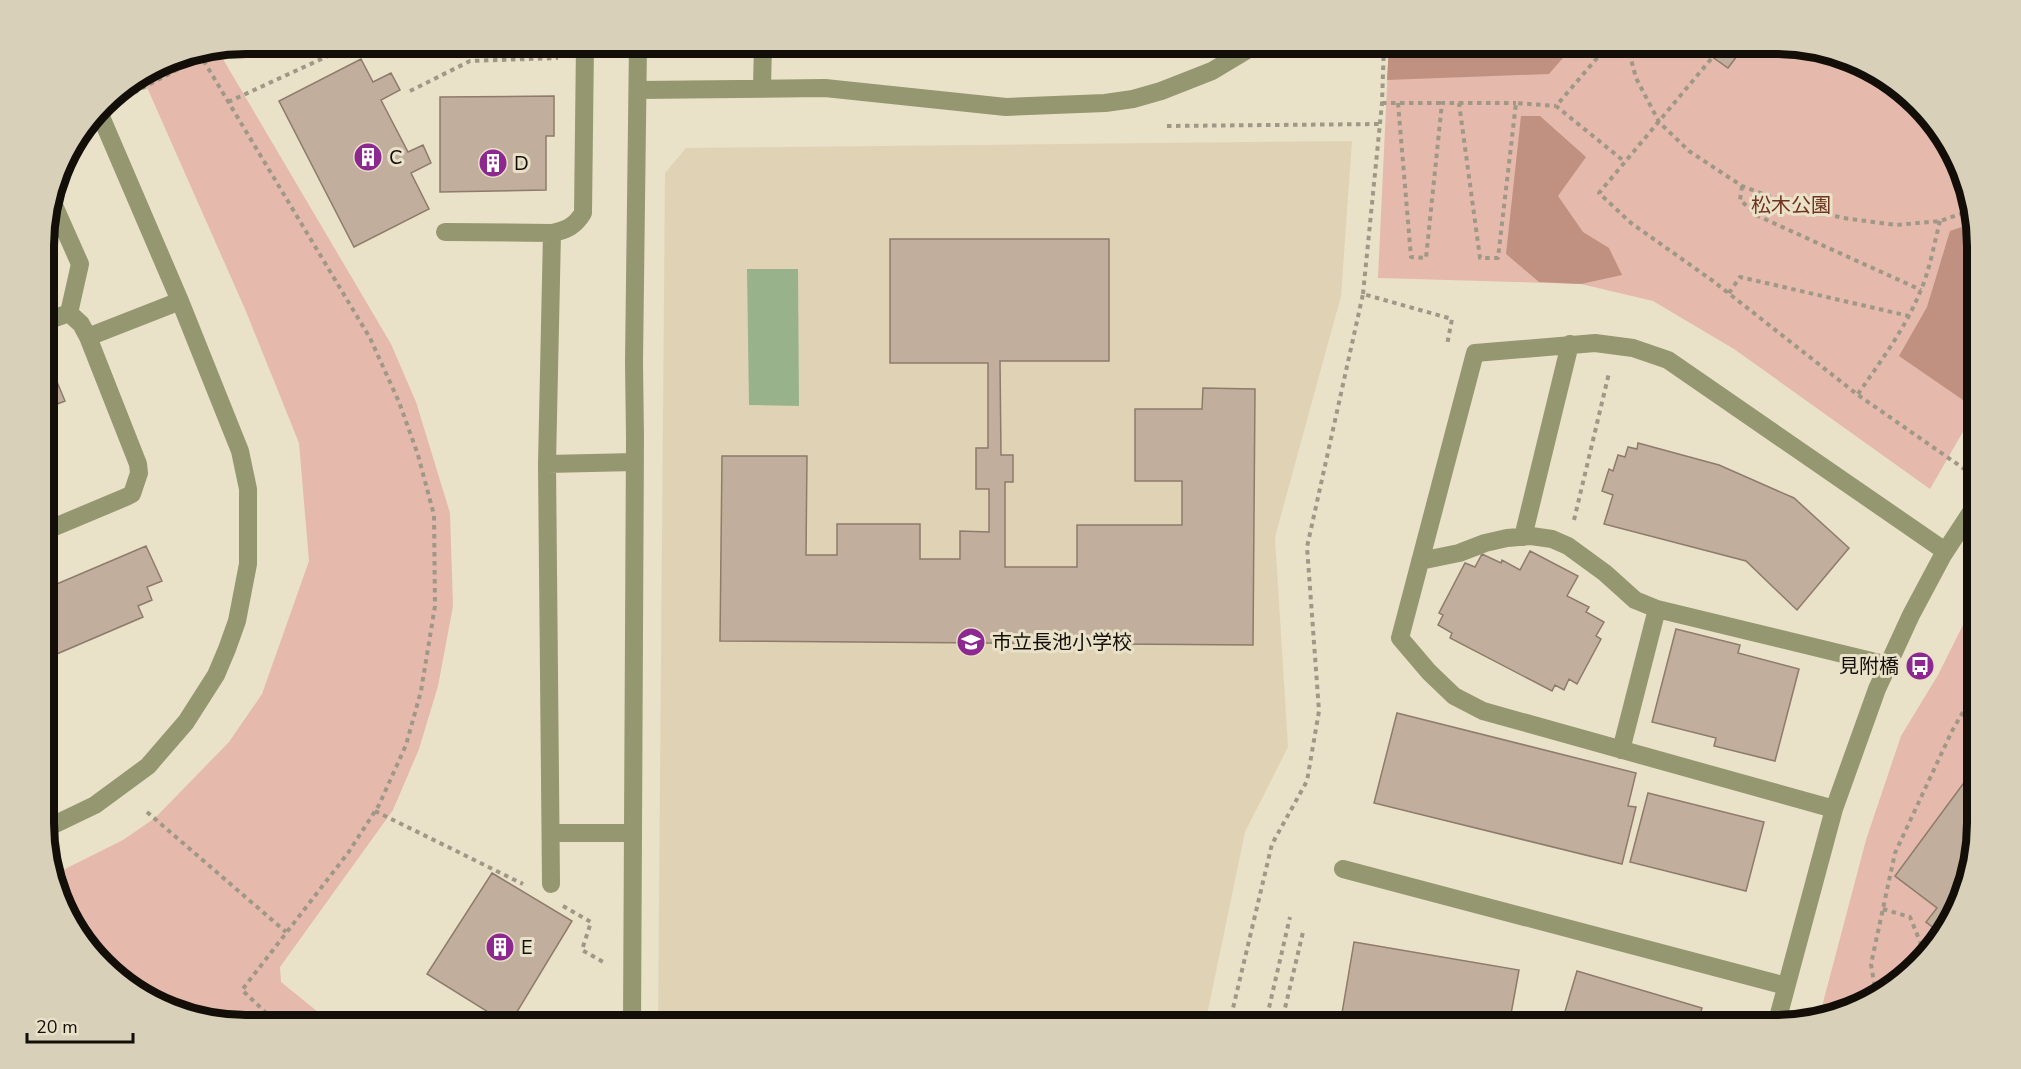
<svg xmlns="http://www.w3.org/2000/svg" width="2021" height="1069" viewBox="0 0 2021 1069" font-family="'Nunito Sans','Noto Sans JP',sans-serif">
	<rect width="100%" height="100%" fill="#eae1c9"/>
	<!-- built -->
	<path fill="#e0d3b5" d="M1352 141 1341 296 1275 537 1288 747 1245 832 1205 1025H658L665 173 686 148Z"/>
	<!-- green -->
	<path fill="#e5b9ab" d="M1389 44H1775L1865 65 1943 133 1976 220V409L1930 489 1734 349 1653 301 1581 284 1378 278Z
		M217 49 391 344 416 402 450 513 453 606 438 686 419 749 393 810 280 967 281 982 334 1025H246L156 1004 85 946 55 874 123 840 155 818 229 742 262 694 309 561 299 443 245 309 142 76 169 59Z
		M1977 597V823L1956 913 1887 992 1820 1014 1866 840 1901 736 1938 675Z"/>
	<!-- forest -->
	<path fill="#c09181" d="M1389 44H1404V51L1486 54 1487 44H1575L1549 74 1387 80Z
		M1521 116H1540L1586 157 1558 196 1583 232 1609 248 1622 275 1581 284 1539 282 1506 254Z
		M1976 222V409L1899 356 1927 307 1950 231Z"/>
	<!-- water -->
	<path fill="#98b28c" d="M747 269H798L799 406 749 405Z"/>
	<!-- building -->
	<path fill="#c1ae9d" stroke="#8d7b6b" stroke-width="1.5" d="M285 44H317L292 57Z
		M782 44H847V46L782 47Z
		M1694 44H1746L1728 68Z
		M361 59 373 82 391 73 400 90 381 100 408 152 423 145 431 163 411 173 429 209 354 247 279 101Z
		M554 96V136H546V190L440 192V97Z
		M890 239H1109V361H1000L1001 455H1013V482H1005V567H1077V525H1182V481H1135V409H1202L1203 388 1255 389 1253 645 720 641 722 456H807L806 555H837V524H920V559H960V531L989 532V489H976V448H988V363H890Z
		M52 370 65 401 47 408 56 430 48 433 52 443 44 446V373Z
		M1638 443 1719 465 1794 498 1849 548 1797 610 1746 561 1604 524 1613 495 1602 491 1609 469 1613 471 1618 455 1625 457 1628 447 1637 449Z
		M146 546 162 581 147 587 152 600 138 606 143 617 45 659V589Z
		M1530 551 1578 576 1567 596 1589 607 1586 612 1604 622 1596 636 1601 639 1577 684 1569 679 1564 690 1555 685 1552 691 1450 638 1452 633 1438 625 1443 615 1439 613 1465 563 1475 567 1482 554 1501 563 1502 560 1520 570Z
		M1676 629 1740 645 1738 653 1799 669 1775 761 1714 746 1716 738 1652 722Z
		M1397 713 1636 773 1628 806 1636 807 1622 864 1374 803Z
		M1977 765V823L1956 913 1939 932 1926 922 1937 908 1895 876Z
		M1648 793 1764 822 1746 891 1630 862Z
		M492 873 572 921 509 1025 427 974Z
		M1354 942 1519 970 1509 1025H1340Z
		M1577 971 1702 1008 1697 1025H1561Z"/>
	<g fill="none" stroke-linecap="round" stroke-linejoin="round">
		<!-- path -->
		<path stroke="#a09886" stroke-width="4" stroke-dasharray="4.5 4.5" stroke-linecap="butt" d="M1609 44 1556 106 1625 162
			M1627 44 1636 78 1659 122 1689 151 1742 186 1792 205 1843 218 1896 225 1940 221 1972 210
			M199 53 370 338 399 402 418 455 434 515 435 606 421 691 406 745 379 805 348 853 242 990 279 1025
			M1711 59 1599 193 1631 223 1713 281 1858 395 1973 475
			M410 91 470 61 558 58
			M126 97 201 57
			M228 102 341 50
			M1382 103H1442
			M1398 103 1411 257 1426 258 1442 103H1459L1480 258H1498L1516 103 1556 106
			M1459 103H1516
			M1167 126 1380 124
			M1742 186 1740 200 1758 216 1921 290
			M1729 293 1740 277 1909 316
			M1363 294 1382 103 1384 44
			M1858 394C1880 362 1905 329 1920 292 1930 270 1934 244 1940 221
			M1574 520 1609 373
			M375 811 523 884
			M147 812 286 932
			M563 906 591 922 582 950 605 963
			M1883 909 1910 917 1921 944 1925 949
			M1876 995 1871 964 1895 853 1952 731 1977 688
			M1229 1025 1272 844 1307 781 1319 711 1307 547 1363 294 1452 319 1447 345
			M1265 1025 1290 917
			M1281 1025 1303 932"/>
		<!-- minor -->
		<path stroke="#949770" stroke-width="18" d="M762 87 763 44
			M638 90 825 88 1006 107 1105 103 1133 99 1161 91 1212 71 1257 44
			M52 201 80 264 69 313
			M445 232 552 233C567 230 575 226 583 213L585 44
			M44 322 69 313 81 324 88 337
			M547 464 635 462
			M45 531 126 497 132 494 139 473 138 464 88 337 180 301
			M1523 537 1570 344
			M1420 561 1459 553 1485 543 1507 538 1531 536 1552 539 1568 546 1605 573 1635 600 1657 609 1888 665
			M1621 750 1657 609
			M1834 809 1483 711 1454 696 1429 672 1400 638 1475 353 1595 343 1633 348 1668 360 1945 551
			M45 829 95 805 148 766 186 722 216 675 227 649 237 621 248 564V489L240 451 180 301 99 112
			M551 833H633
			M1343 869 1786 986
			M551 884 547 464 552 233
			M632 1025 635 438 634 362 638 44
			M1776 1025 1834 809 1877 689 1911 615 1943 555 1977 503"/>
	</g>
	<!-- icons -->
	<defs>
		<g id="building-disc" transform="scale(1.5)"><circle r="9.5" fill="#8c2890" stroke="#eae1c9"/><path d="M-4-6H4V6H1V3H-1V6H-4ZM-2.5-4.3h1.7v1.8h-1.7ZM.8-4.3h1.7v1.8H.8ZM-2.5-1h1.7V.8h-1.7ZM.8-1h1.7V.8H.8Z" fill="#fff"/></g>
		<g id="school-disc" transform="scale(1.5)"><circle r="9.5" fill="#8c2890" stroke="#eae1c9"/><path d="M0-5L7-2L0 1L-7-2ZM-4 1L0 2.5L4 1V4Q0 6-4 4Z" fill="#fff"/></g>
		<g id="bus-disc" transform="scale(1.5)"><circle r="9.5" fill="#8c2890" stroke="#eae1c9"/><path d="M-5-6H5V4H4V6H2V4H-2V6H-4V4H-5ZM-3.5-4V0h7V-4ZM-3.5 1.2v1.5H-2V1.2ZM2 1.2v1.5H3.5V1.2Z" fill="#fff"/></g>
	</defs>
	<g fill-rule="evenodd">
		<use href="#building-disc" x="368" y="157"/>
		<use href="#building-disc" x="493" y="163"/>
		<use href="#school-disc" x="971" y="642"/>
		<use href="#bus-disc" x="1920" y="666"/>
		<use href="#building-disc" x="500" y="947"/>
	</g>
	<g text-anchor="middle" stroke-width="6" stroke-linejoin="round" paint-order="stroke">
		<!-- poi labels -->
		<g font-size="20" fill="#130f08" stroke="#eae1c9" text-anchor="start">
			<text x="389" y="164">C</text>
			<text x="514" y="170">D</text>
			<text x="992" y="649">市立長池小学校</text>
			<text x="1899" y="673" text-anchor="end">見附橋</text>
			<text x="521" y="954">E</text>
		</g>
		<!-- park labels -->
		<g font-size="20" fill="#70331f" stroke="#eae1c9">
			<text x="1791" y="212">松木公園</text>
		</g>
	</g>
	<!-- crop -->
	<path d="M0 0H2021V1069H0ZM246 54H1775A192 192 0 0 1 1967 246V823A192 192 0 0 1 1775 1015H246A192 192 0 0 1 54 823V246A192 192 0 0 1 246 54Z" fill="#d9d0ba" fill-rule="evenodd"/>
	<path fill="none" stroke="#130f08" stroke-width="8" d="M246 54H1775A192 192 0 0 1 1967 246V823A192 192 0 0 1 1775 1015H246A192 192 0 0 1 54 823V246A192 192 0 0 1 246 54Z"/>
	<!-- scale -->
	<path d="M27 1033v9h106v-9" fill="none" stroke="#130f08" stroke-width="3"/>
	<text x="36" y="1033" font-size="18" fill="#130f08" stroke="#eae1c9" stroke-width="4.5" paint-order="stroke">20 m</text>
</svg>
